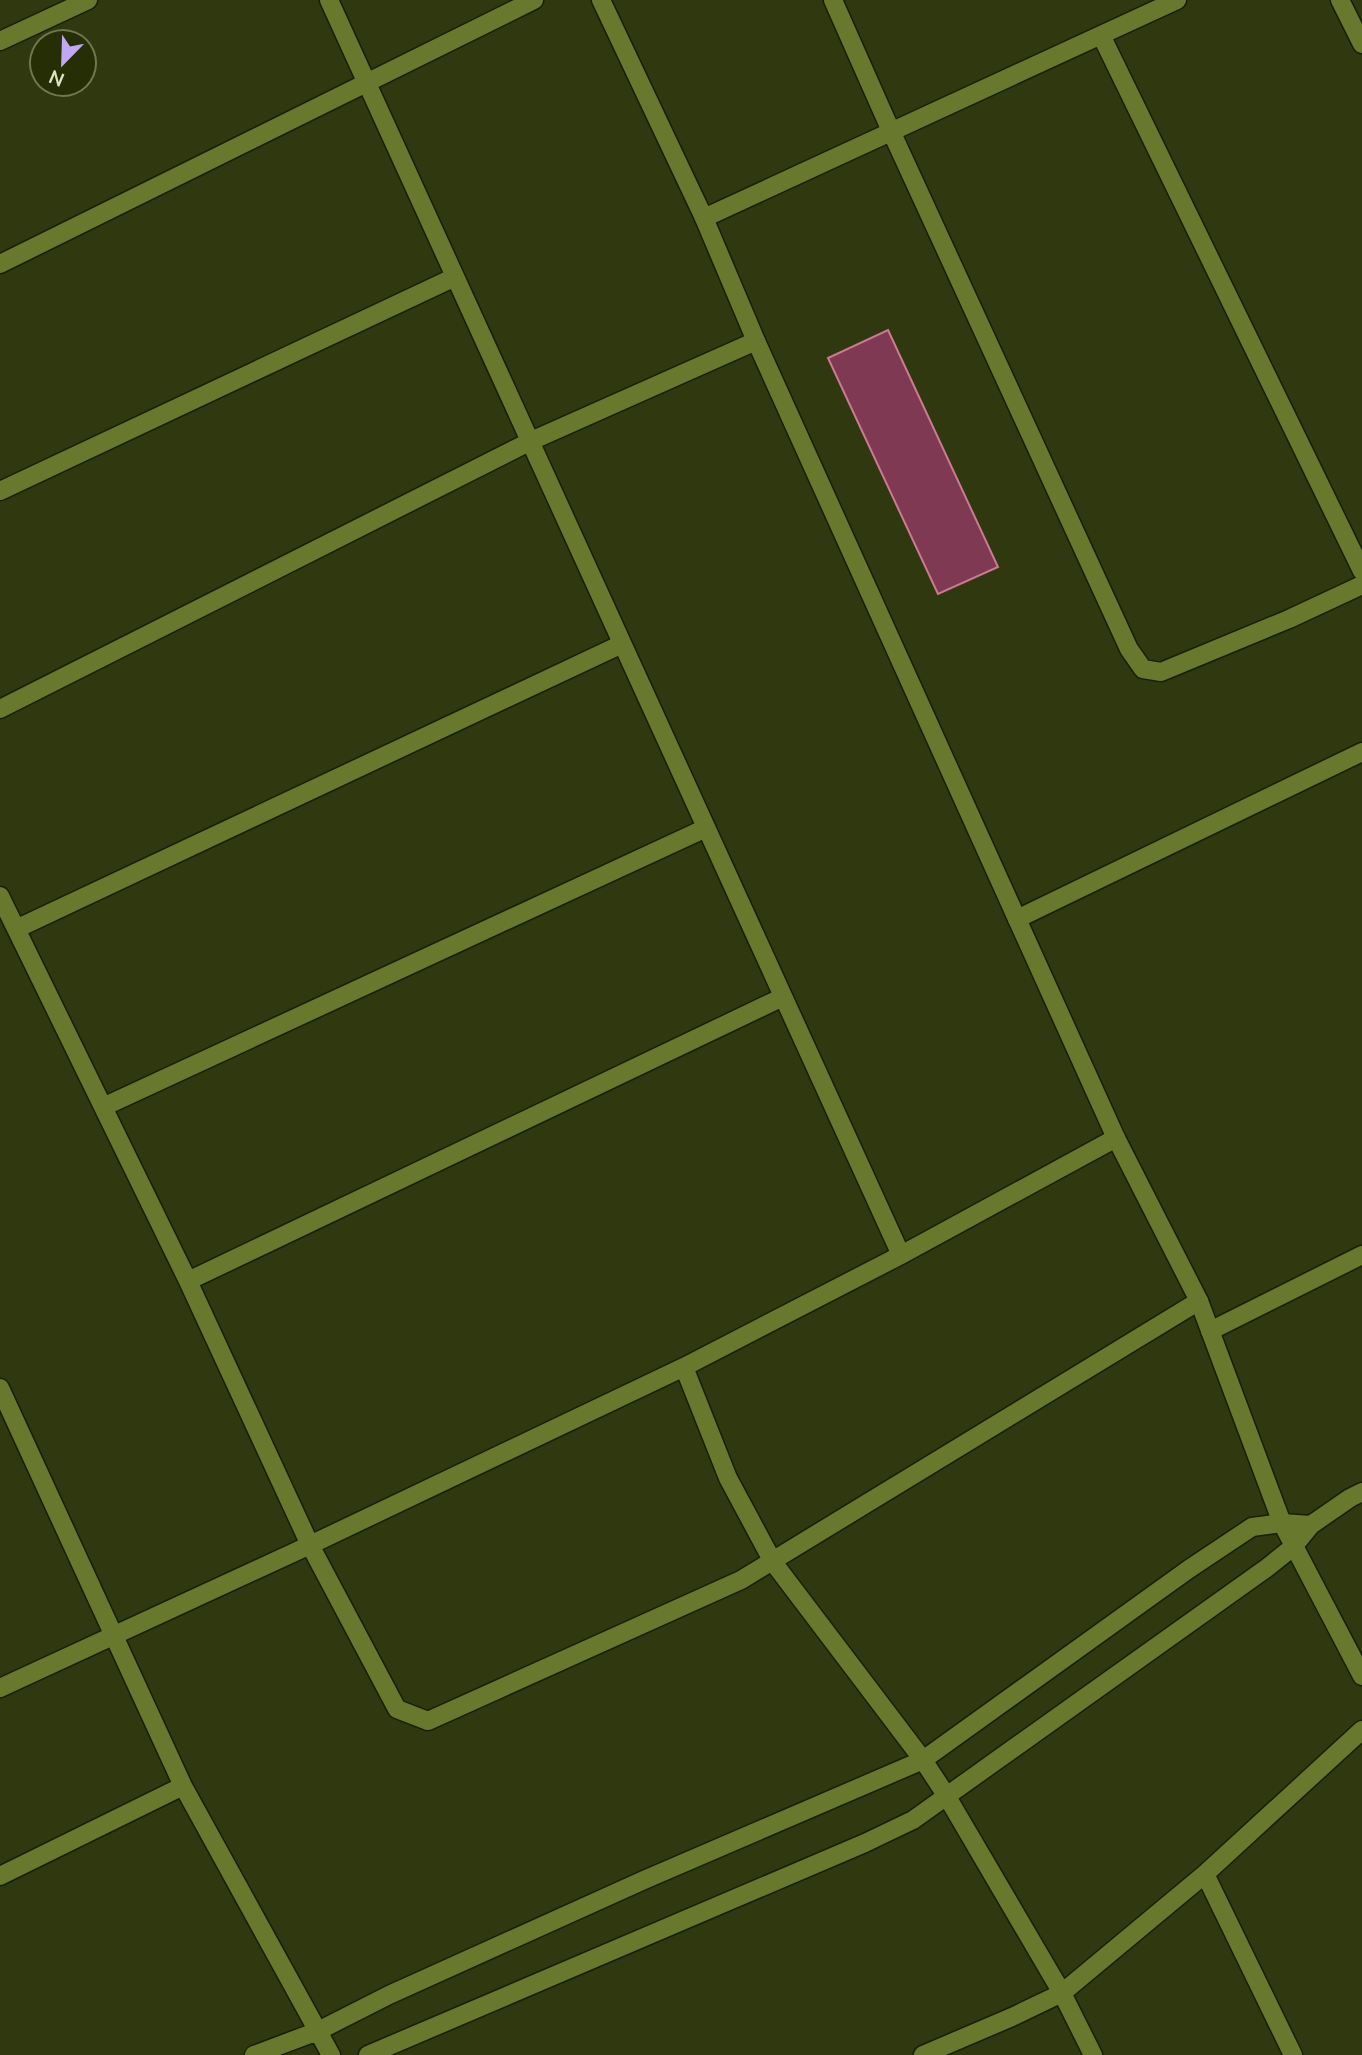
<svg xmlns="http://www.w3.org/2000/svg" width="1362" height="2055" viewBox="0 0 1362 2055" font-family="'Nunito Sans',sans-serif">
	<rect width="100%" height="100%" fill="#303810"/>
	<!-- building -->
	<path fill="#803952" stroke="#ca7b94" stroke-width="2" d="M888 330 998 567 938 594 828 358Z"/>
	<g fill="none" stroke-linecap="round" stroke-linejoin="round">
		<!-- minor casing -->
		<g stroke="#191e07" stroke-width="21">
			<path id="minor" d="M329 0 901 1255
				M833 0 891 131 1129 649 1143 669 1161 672 1289 619 1362 585
				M1340 0 1362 44
				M1101 35 1362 571
				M704 218 1177 0
				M0 264 534 0
				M0 491 455 277
				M0 709 531 441 756 341
				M0 896 188 1281 310 1545 397 1709 428 1721 741 1580 1199 1301
				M1017 919 1362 752
				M16 929 622 644
				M103 1107 706 828
				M188 1281 783 997
				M1210 1331 1362 1255
				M684 1367 728 1478 773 1562 923 1760 946 1795 1062 1993 1093 2055
				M0 1388 183 1786 331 2055
				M0 1688 310 1545 684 1367 901 1255 1116 1138
				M1205 1874 1293 2055
				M0 1876 183 1786
				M254 2055 318 2031 389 1995 644 1880 923 1760 1189 1569 1252 1527 1282 1523 1311 1525
				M368 2055 865 1843 913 1820 1268 1567 1293 1547 1311 1525 1350 1498 1362 1492
				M923 2055 1012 2017 1062 1993 1205 1874 1362 1730"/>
		</g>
		<!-- tertiary casing -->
		<g stroke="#191e07" stroke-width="21">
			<path id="tertiary" d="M601 0 704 218 756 341 1116 1138 1199 1301 1282 1523 1362 1676
				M0 41 88 0"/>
		</g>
		<!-- minor -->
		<use href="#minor" stroke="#68782d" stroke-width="18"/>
		<!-- tertiary -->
		<use href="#tertiary" stroke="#68782d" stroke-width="18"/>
	</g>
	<!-- north arrow -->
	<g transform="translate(63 63) rotate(203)"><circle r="33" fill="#262e05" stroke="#6e774f" stroke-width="2"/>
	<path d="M0-5L12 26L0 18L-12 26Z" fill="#c2a8f2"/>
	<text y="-10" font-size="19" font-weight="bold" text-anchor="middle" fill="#dae5bf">N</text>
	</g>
</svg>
